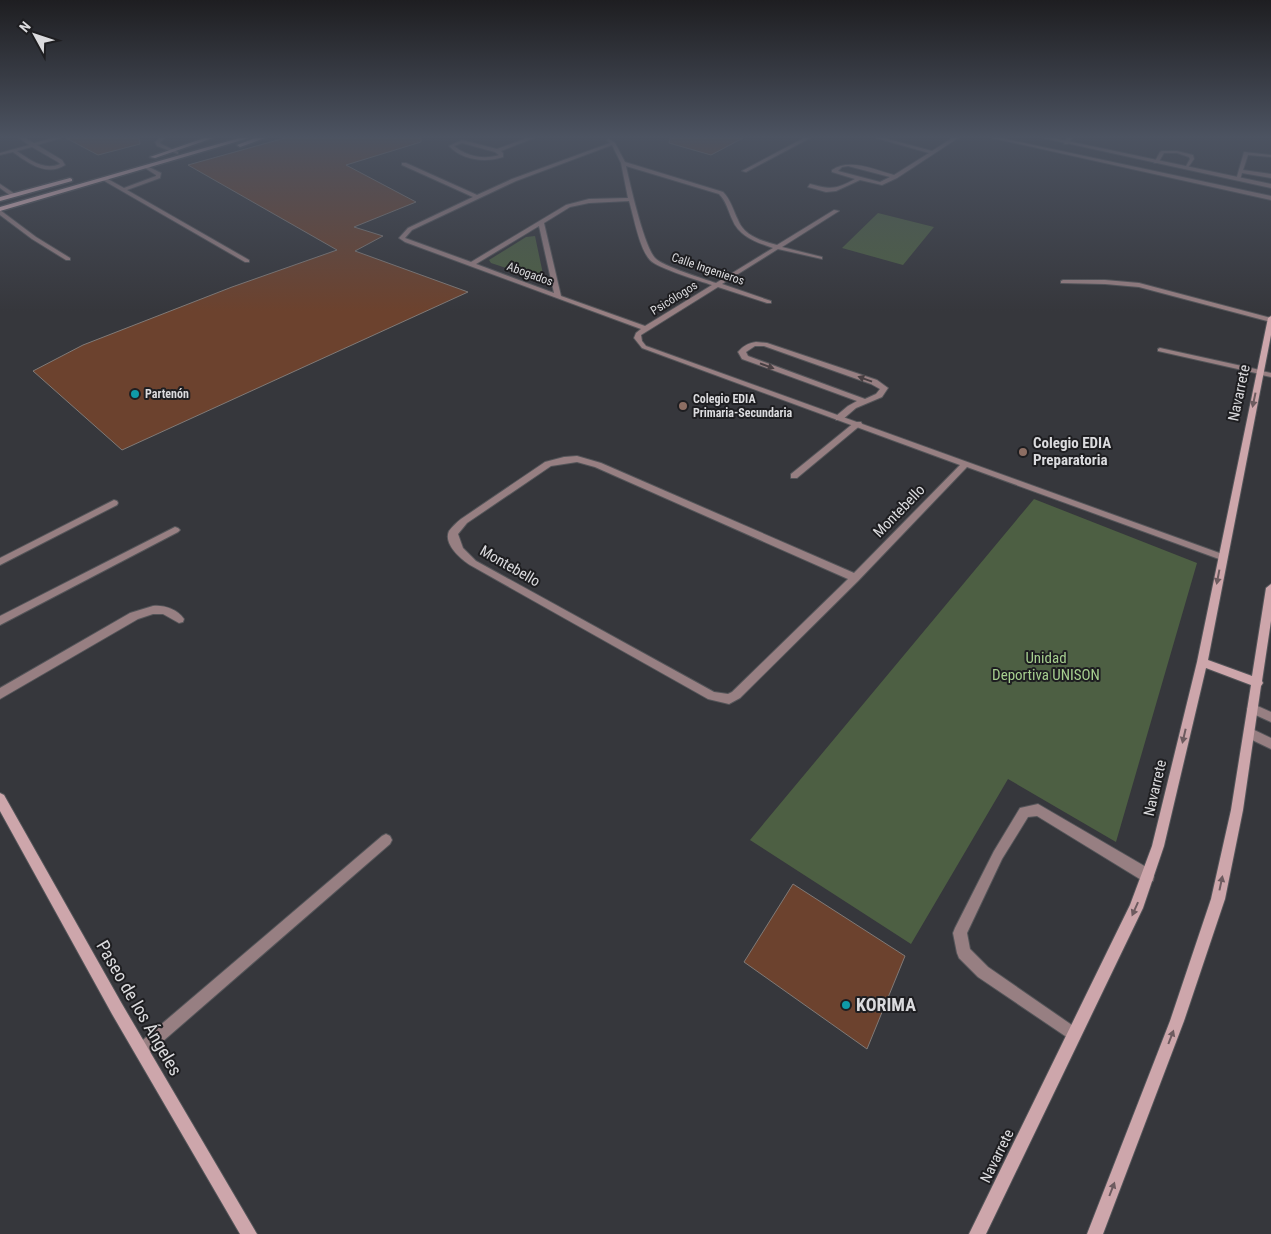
<svg xmlns="http://www.w3.org/2000/svg" width="1271" height="1234" viewBox="0 0 1271 1234" font-family="'Roboto Condensed',sans-serif">
	<rect width="100%" height="100%" fill="#36373c"/>
	<!-- green -->
	<path fill="#4d5f43" d="M878 213 934 227 903 265 842 248Z
		M535 236 543 274 534 277 491 263 489 260 526 237Z
		M1034 499 1197 563 1116 842 1008 779 911 944 750 840Z"/>
	<!-- building -->
	<path fill="#6c422e" stroke="#807a77" d="M66 138H139L140 144 98 155Z
		M285 138H421V142L346 165 416 202 354 227 383 236 355 251 468 292 122 450 33 371 83 345 232 287 337 250 188 165Z
		M670 138H743L711 155 669 143Z
		M793 884 905 956 867 1049 744 962Z"/>
	<g fill="none" stroke-linecap="round" stroke-linejoin="round">
		<!-- lane casing -->
		<g stroke="#545559" stroke-width="2">
			<path id="lane" d="M19 138H25L34 143 53 138H61L37 145 62 160 65 165C47 177 28 163 13 152L0 155V153L29 145ZM32 147 58 162 60 164C44 171 30 160 17 151Z
				M160 138H165L160 142 161 144 178 152V154L157 146 155 142Z
				M527 138H534L501 151 503 153V157C485 163 462 160 449 146L462 140 497 149ZM462 143 495 152 499 155C484 160 466 156 454 146Z
				M804 138H810L746 172 742 171Z
				M876 138H884L932 151 952 138H958L897 178 882 185 860 180 836 191 826 192 808 187 810 184C831 190 837 189 855 179L832 172V170C850 158 875 170 894 175L929 153ZM848 166 890 177 880 182 838 171 842 167Z
				M1067 138H1072L1068 144H1064Z
				M1162 151H1177L1193 155 1194 159 1187 169 1185 168 1190 159 1189 157 1177 153H1164L1158 163H1154L1160 152Z
				M1244 152 1271 155V157L1248 155 1243 170 1271 174V178L1242 173 1240 180H1236Z
				M147 166 161 173 160 178 127 190 249 260V262H245L101 179 106 178 124 188 156 176V175L145 168Z
				M0 184 15 194V196H11L0 188Z
				M0 210 36 237 70 258V260H66L32 239 0 215Z
				M1063 280H1105L1139 283 1271 318V322L1139 287 1105 284 1061 283V281Z
				M756 342 767 343 877 380 888 388 882 397 856 408 842 420H836V416L848 406 857 401 742 359 738 352C743 346 748 343 756 342ZM755 346H764L871 384 880 389 876 394 865 399 748 356 746 352Z
				M1160 348 1260 370 1264 372 1260 374 1158 351V349Z
				M855 422H861L862 424 797 478H791V474Z
				M114 500 117 501 118 503 117 505 0 565V558Z
				M175 527 178 528 180 530 178 532 0 625V616Z
				M153 606C164 605 177 609 184 619L183 622 179 623 163 614H153L138 619 0 699V688L130 613Z
				M1253 704 1271 712V722L1249 712 1247 709 1249 706Z
				M1250 728 1271 738V749L1246 737 1244 733 1246 729Z
				M1038 804 1153 871 1154 876 1153 881 1148 882 1143 881 1037 816 1028 817 1002 859 967 933 970 949 988 967 1079 1030 1081 1035 1079 1040 1074 1042 978 977 959 958 957 953 953 933 955 928 994 851 1020 808Z
				M386 834 390 836 392 840 390 844 147 1055 142 1057 137 1055 135 1050 137 1045 382 836Z"/>
		</g>
		<!-- street casing -->
		<g stroke="#545559" stroke-width="2">
			<path id="street" d="M992 138H1001L1271 196V200Z
				M1043 138H1053L1271 184V188Z
				M609 139 615 143 625 162 723 192C731 200 733 210 738 220 744 236 762 241 777 245L834 210 839 211 782 247 822 257V259L778 249 722 284 771 301V303H767L718 287 641 335 642 341 646 346 1225 555 1227 557 1225 559H1219L967 467 858 581 740 698 729 704 708 699 470 565C461 559 443 544 449 531 452 527 457 522 461 519L545 462 564 457 577 456 601 463 854 573 960 465 642 348 634 338 636 333 641 329 405 242 399 238 408 228 473 197 402 165V163H406L477 195 512 179 610 143 607 140ZM612 145 621 163 628 198 589 199 566 205 471 262 405 238 412 230 516 181ZM626 166 719 194C726 201 728 210 732 219 739 237 756 242 773 248L716 283C704 279 662 266 655 258 644 246 630 184 626 166ZM629 201C634 217 639 248 650 260 657 268 700 281 712 285L645 326 561 296 544 223 570 207 589 203ZM539 226 554 293 476 264ZM577 462 595 467 848 579 732 692 728 694 714 692 476 561 463 548 458 534 467 523 551 466Z
				M1257 370 1271 373V377L1257 374Z"/>
		</g>
		<!-- secondary casing -->
		<g stroke="#545559" stroke-width="2">
			<path id="secondary" d="M1271 316V335L1208 660 1252 676 1266 588 1271 584V621L1262 681 1263 683 1261 686 1243 810 1225 899 1184 1021 1103 1234H1087L1170 1021 1211 899 1231 810 1251 685 1206 668 1164 846 1143 908 986 1234H969L1130 905 1152 846 1197 662 1268 318Z
				M0 793 4 795 122 1004 257 1234H240L112 1014 0 811Z"/>
		</g>
		<!-- primary casing -->
		<g stroke="#545559" stroke-width="3">
			<path id="primary" d="M204 138H213L155 158 150 157Z
				M239 138H249L0 211V207Z
				M255 138H265L240 147 237 145Z
				M70 178 72 179V181L0 201V197Z"/>
		</g>
		<!-- lane -->
		<use href="#lane" fill="#977f82" fill-rule="evenodd"/>
		<!-- street -->
		<use href="#street" fill="#977f82" fill-rule="evenodd"/>
		<!-- secondary -->
		<use href="#secondary" fill="#cda6ab" fill-rule="evenodd"/>
		<!-- primary -->
		<use href="#primary" fill="#f6c5cb" fill-rule="evenodd"/>
	</g>
	<!-- one-way arrows -->
	<defs><path id="oneway-solid" d="M-6-.8H1V-3.2L6.5 0L1 3.2V.8H-6Z" transform="scale(1.25)"/></defs>
	<g fill="#484043">
		<use href="#oneway-solid" transform="translate(767 366) rotate(20)"/>
		<use href="#oneway-solid" transform="translate(865 379) rotate(-160)"/>
	</g>
	<g fill="#6d5b5f">
		<use href="#oneway-solid" transform="translate(1254 400) rotate(102)"/>
		<use href="#oneway-solid" transform="translate(1218 577) rotate(101)"/>
		<use href="#oneway-solid" transform="translate(1184 736) rotate(103)"/>
		<use href="#oneway-solid" transform="translate(1221 883) rotate(-78)"/>
		<use href="#oneway-solid" transform="translate(1135 909) rotate(114)"/>
		<use href="#oneway-solid" transform="translate(1171 1037) rotate(-69)"/>
		<use href="#oneway-solid" transform="translate(1112 1189) rotate(-69)"/>
	</g>
	<!-- sky -->
	<linearGradient id="sky" x2="0" y2="1"><stop stop-color="#1e1e21"/><stop offset="0.44" stop-color="#4c5361"/><stop offset="1" stop-color="#4c5361" stop-opacity="0"/></linearGradient>
	<rect width="1271" height="311" fill="url(#sky)"/>
	<!-- markers -->
	<g fill="#0f9aa8" stroke="#1e1e21" stroke-width="2">
		<circle cx="135" cy="394" r="5"/>
		<circle cx="846" cy="1005" r="5"/>
	</g>
	<g fill="#8d6e63" stroke="#1e1e21" stroke-width="2">
		<circle cx="683" cy="406" r="5"/>
		<circle cx="1023" cy="452" r="5"/>
	</g>
	<g text-anchor="middle" stroke-width="4" stroke-linejoin="round" paint-order="stroke">
		<!-- far-street labels -->
		<g font-size="12" fill="#dbdbde" stroke="#1e1e21">
			<text transform="translate(708 269) rotate(19)" y="4">Calle Ingenieros</text>
			<text transform="translate(530 274) rotate(20)" y="4">Abogados</text>
			<text transform="translate(674 298) rotate(-32)" y="4">Psicólogos</text>
		</g>
		<!-- far-poi labels -->
		<g font-size="12" font-weight="bold" fill="#dbdbde" stroke="#1e1e21" text-anchor="start">
			<text x="145" y="398">Partenón</text>
			<text x="693" y="403">Colegio EDIA<tspan x="693" dy="14">Primaria-Secundaria</tspan></text>
		</g>
		<!-- street labels -->
		<g font-size="15" fill="#dbdbde" stroke="#1e1e21">
			<text transform="translate(1239 393) rotate(-78)" y="5">Navarrete</text>
			<text transform="translate(899 511) rotate(-46)" y="5">Montebello</text>
			<text transform="translate(510 566) rotate(30)" y="5">Montebello</text>
			<text transform="translate(1155 788) rotate(-77)" y="5">Navarrete</text>
			<text transform="translate(997 1156) rotate(-64)" y="5">Navarrete</text>
		</g>
		<!-- poi labels -->
		<g font-size="15" font-weight="bold" fill="#dbdbde" stroke="#1e1e21" text-anchor="start">
			<text x="1033" y="448">Colegio EDIA<tspan x="1033" dy="17">Preparatoria</tspan></text>
		</g>
		<!-- park labels -->
		<g font-size="15" fill="#a6cf8f" stroke="#1e1e21">
			<text x="1046" y="663">Unidad<tspan x="1046" dy="17">Deportiva UNISON</tspan></text>
		</g>
		<!-- near-poi labels -->
		<g font-size="18" font-weight="bold" fill="#dbdbde" stroke="#1e1e21" text-anchor="start">
			<text x="856" y="1011">KORIMA</text>
		</g>
		<!-- near-street labels -->
		<g font-size="18" fill="#dbdbde" stroke="#1e1e21">
			<text transform="translate(139 1008) rotate(60)" y="6">Paseo de los Ángeles</text>
		</g>
	</g>
	<!-- north arrow -->
	<g transform="translate(35 35) rotate(310)" stroke="#1e1e21" stroke-width="4" paint-order="stroke">
	<path d="M0-4L9 19L0 12L-9 19Z" fill="#dbdbde"/>
	<text y="-8" font-size="14" font-weight="bold" text-anchor="middle" fill="#dbdbde">N</text>
	</g>
</svg>
